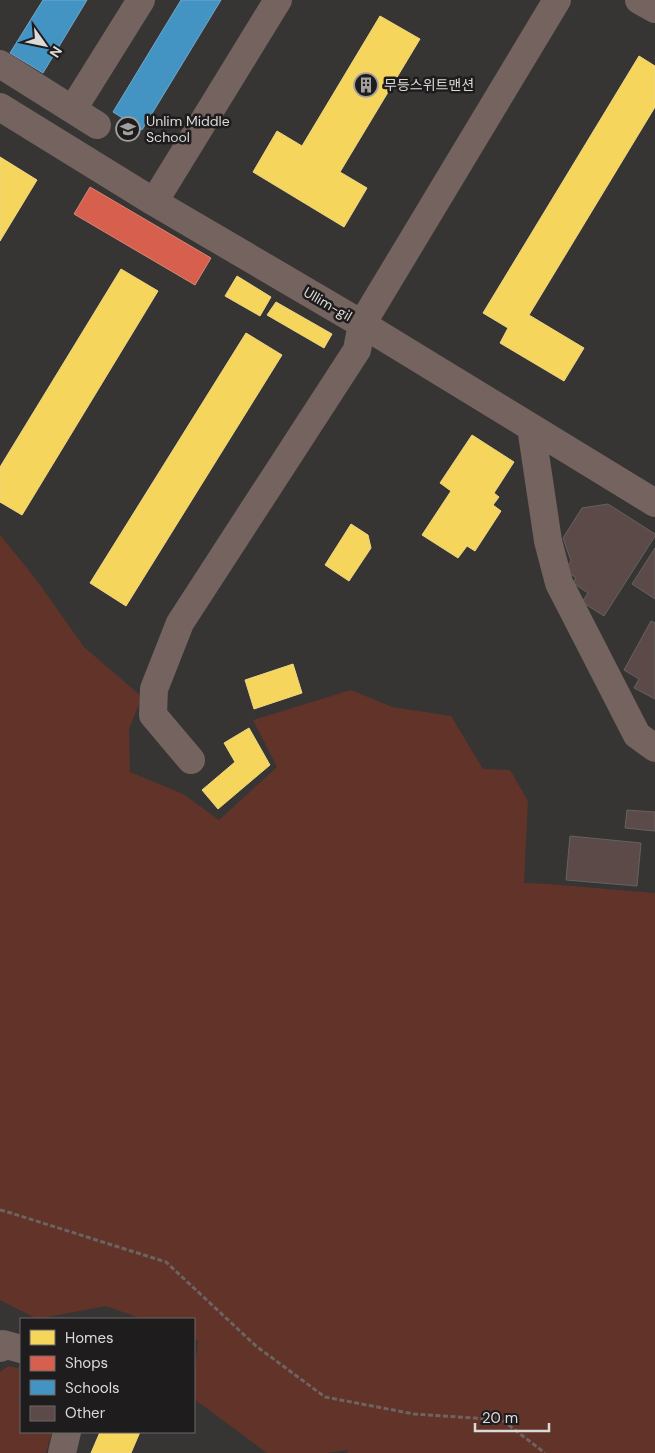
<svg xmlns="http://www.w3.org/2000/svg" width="655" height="1453" viewBox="0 0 655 1453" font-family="'DM Sans','Noto Sans KR',sans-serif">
	<rect width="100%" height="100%" fill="#373534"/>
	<!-- green -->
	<path fill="#613329" d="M0 535 35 578 84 647 142 697 129 729 130 772 183 794 219 820 277 767 253 720 351 690 392 707 451 716 483 769 510 770 528 801 524 883 548 884 655 893V1453H347L348 1450 327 1453H267L194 1399V1375L198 1341 194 1339V1319H142L106 1306 37 1319 0 1300Z
		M8 1366 21 1369V1432H52L46 1453H0V1372Z"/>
	<!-- homes -->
	<path fill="#f6d55c" stroke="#eed682" d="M380 16 420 39 340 172 367 188 344 227 253 172 277 131 302 146Z
		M639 56 655 66V107L529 315 584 348 564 381 500 343 508 328 483 313Z
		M0 157 37 180 0 241Z
		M121 269 158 291 22 515 0 502V467Z
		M237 276 271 297 260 316 225 296Z
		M276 302 332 334 324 348 267 315Z
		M246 333 282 355 126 606 90 583Z
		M472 435 514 462 494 493 499 497 493 505 501 511 475 551 467 546 458 558 422 535 451 491 440 483Z
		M351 524 368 535 371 548 349 581 325 565Z
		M293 664 302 693 254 709 245 680Z
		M249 728 270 765 218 809 202 790 235 762 224 743Z
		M100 1432H140L131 1453H91Z"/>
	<!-- shops -->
	<path fill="#d6604d" stroke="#d88577" d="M90 187 211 258 195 285 74 214Z"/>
	<!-- schools -->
	<path fill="#4393c3" stroke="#71a8ca" d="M43 0H87L43 73 10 53Z
		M181 0H221L142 130 113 112Z"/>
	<!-- building -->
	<path fill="#5b4a47" stroke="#646362" d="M608 504 655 534V536L604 616 582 602 588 593 573 583 576 578 565 570 571 561 563 538 582 508Z
		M655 548V599L632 584Z
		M651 621 655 623V699L634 688 639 679 624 670Z
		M627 810 655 812V831L625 828Z
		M570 836 641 843 637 886 566 880Z"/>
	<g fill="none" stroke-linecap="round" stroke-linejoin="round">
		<!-- path -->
		<path stroke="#6d6360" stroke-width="3" stroke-dasharray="5 2.5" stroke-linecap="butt" d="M0 1210 11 1213 166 1262 256 1346 325 1397 414 1414 502 1420 545 1453"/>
		<!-- minor -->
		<path stroke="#74635f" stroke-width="28" d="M639 0 655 9
			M0 64 97 125
			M0 107 154 202 362 324 655 503
			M73 109 141 0
			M154 202 278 0
			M531 427 548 541 559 583 637 735 655 748
			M191 760 153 715 154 689 180 623 357 350 362 324 557 0
			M0 1348 3 1344 21 1349
			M62 1453 67 1432"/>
	</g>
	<!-- icons -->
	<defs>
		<g id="building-ring" transform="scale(1.25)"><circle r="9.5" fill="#1e1c1c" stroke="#a2a09f" stroke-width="1.5"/><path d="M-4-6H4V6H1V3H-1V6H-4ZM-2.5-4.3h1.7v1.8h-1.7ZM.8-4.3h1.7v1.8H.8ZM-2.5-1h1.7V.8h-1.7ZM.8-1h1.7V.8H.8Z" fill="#a2a09f"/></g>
		<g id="school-ring" transform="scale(1.25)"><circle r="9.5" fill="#1e1c1c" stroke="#a2a09f" stroke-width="1.5"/><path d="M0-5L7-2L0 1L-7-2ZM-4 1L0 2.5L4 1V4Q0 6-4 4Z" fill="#a2a09f"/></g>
	</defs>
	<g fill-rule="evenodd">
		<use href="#building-ring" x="366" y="85"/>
		<use href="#school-ring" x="128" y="129"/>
	</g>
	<g text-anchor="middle" stroke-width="5" stroke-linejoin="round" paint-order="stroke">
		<!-- poi labels -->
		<g font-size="14" fill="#dcdad9" stroke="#1e1c1c" text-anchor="start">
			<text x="384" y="90">무등스위트맨션</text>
			<text x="146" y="126">Unlim Middle<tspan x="146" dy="16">School</tspan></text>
		</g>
		<!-- street labels -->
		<g font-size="14" fill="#dcdad9" stroke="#1e1c1c">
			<text transform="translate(328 304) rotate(30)" y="5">Ullim-gil</text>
		</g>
	</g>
	<!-- legend -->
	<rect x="20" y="1318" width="175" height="115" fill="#1e1c1c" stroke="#6a6868"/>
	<rect x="30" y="1330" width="25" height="15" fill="#f6d55c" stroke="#6a6868"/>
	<text x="65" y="1343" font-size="15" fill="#dcdad9">Homes</text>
	<rect x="30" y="1356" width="25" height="15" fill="#d6604d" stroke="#6a6868"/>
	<text x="65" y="1368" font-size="15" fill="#dcdad9">Shops</text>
	<rect x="30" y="1380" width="25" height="15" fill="#4393c3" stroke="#6a6868"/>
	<text x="65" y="1393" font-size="15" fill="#dcdad9">Schools</text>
	<rect x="30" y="1406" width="25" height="15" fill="#5b4a47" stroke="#6a6868"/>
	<text x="65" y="1418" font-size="15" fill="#dcdad9">Other</text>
	<!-- north arrow -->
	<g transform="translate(45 45) rotate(123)" stroke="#1e1c1c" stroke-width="4" paint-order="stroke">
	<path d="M0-4L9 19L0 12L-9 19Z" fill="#dcdad9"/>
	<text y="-8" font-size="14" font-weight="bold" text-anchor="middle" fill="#dcdad9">N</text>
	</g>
	<!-- scale -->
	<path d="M475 1423v8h74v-8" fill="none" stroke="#dcdad9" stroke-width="2.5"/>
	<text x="482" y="1423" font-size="15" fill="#dcdad9" stroke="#1e1c1c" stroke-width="4" paint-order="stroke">20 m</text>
</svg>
